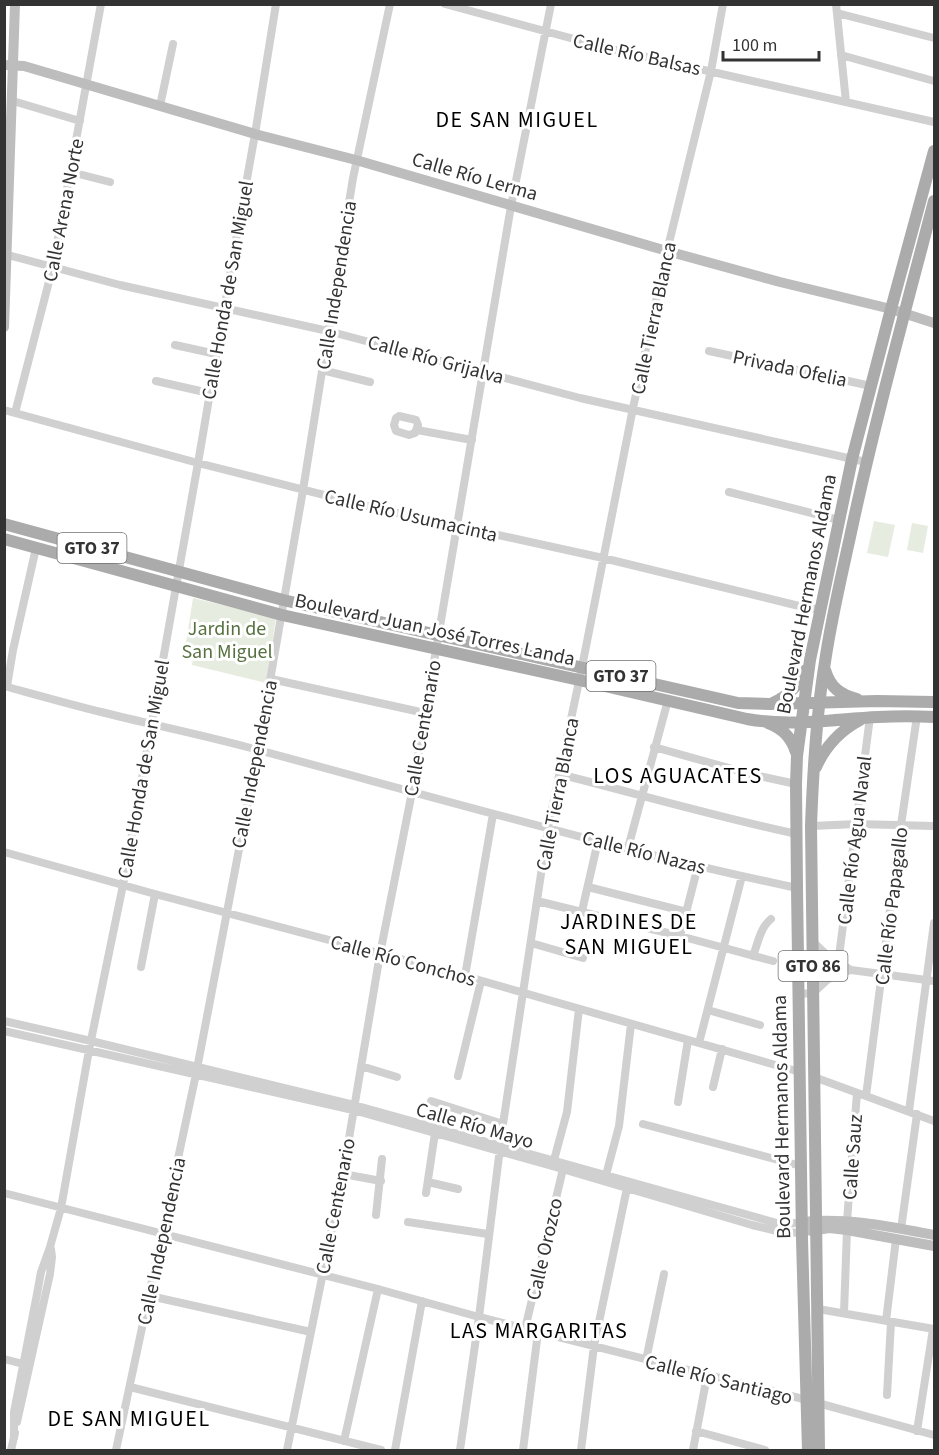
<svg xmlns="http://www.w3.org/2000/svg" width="939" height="1455" viewBox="0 0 939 1455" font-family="'Source Sans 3',sans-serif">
	<rect width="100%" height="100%" fill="#fff"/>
	<!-- green -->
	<path fill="#e6ecdf" d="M874 521 895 525 888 557 867 553Z
		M912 523 928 526 923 553 907 550Z
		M193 598 276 618 266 683 192 665 194 651 185 649Z"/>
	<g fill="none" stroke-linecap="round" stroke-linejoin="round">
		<!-- street -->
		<path stroke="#d0d0d0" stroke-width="8" d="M445 4 611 49 934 122
			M836 4 846 102
			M837 13 934 38
			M841 55 934 81
			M13 101 80 121
			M160 106 173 44
			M71 172 110 182
			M4 254 120 285 328 331 580 398 866 462
			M175 345 216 354
			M709 351 871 386
			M322 370 370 382
			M156 381 209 393
			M4 410 198 463 375 508 603 558 795 605 820 610
			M15 413 53 266 101 4
			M399 416 416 420 418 425 415 433 409 435 396 431 394 425 396 418Z
			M417 430 472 440
			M729 492 839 520
			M271 679 425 713
			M4 686C37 695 69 704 101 712 149 724 198 734 247 747 430 796 612 849 797 888
			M7 686 13 650 36 548
			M654 747 750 774 796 784
			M559 774C638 794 717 817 797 834
			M811 826 857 824 934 826
			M628 848 668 700
			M4 852 155 894 465 976 800 1072
			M588 887 687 912
			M537 901 680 936 773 961
			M582 911 598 841
			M680 936 698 866
			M813 942 830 958 851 970 934 981
			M531 943 583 958
			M753 956C758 943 760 928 771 919
			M838 964 870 717
			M141 967 155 894
			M465 976 493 814
			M799 994 813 993 827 980 838 973 851 970
			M708 1010 760 1025
			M4 1021 91 1041 354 1105 777 1223 787 1224 803 1222
			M4 1031 353 1110 552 1166 752 1225 781 1232 802 1233
			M699 1043 742 876
			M361 1066 397 1077
			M458 1076 481 981
			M814 1077 934 1121
			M713 1087 722 1049
			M866 1096 901 825 917 716
			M431 1101 503 1124
			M678 1102 688 1040
			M909 1111 934 923
			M643 1124 801 1166
			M554 1160 567 1112 579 1009
			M343 1174 381 1181
			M606 1175 619 1126 631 1024
			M428 1182 458 1189
			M4 1193 378 1289 479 1317 807 1400 934 1435
			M426 1193 435 1133
			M376 1215 382 1159
			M847 1221 857 1093
			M408 1222 488 1234
			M901 1229 917 1114
			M150 1296 311 1332
			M818 1309 934 1329
			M844 1313 847 1230
			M886 1321 896 1239
			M525 1329 563 1169
			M4 1359 23 1364
			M646 1360 664 1274
			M130 1387 381 1450
			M887 1395 891 1322
			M17 1422 50 1274 52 1257 51 1249
			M696 1431 765 1450
			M917 1431 933 1329
			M14 1438V1412L37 1294 41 1272 50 1247 61 1208 89 1050 123 885 198 463 238 229 255 134 276 4
			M344 1441 378 1289
			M11 1450 15 1433
			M116 1450 196 1074 258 750 303 490 353 178 390 4
			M287 1450 343 1174 380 954 412 792 511 206 551 4
			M395 1450 422 1301
			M460 1450 479 1317 503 1124 548 828 582 667 633 408 667 251 711 71 723 4
			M523 1450 538 1332
			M581 1450 594 1346 627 1188
			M693 1450 707 1376"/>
		<!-- secondary -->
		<path stroke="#bdbdbd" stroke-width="10" d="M4 65 24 66 255 134 356 160 667 251 780 282 891 309 934 323
			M4 327 15 4
			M803 1222C846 1217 892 1227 934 1235
			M811 1231 829 1228 847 1230 934 1246"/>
		<!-- primary -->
		<path stroke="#ababab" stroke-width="12" d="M4 524 283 600 738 703 770 704 877 701 934 702
			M4 539 282 615 579 680 747 719C791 727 835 719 878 717 897 716 916 716 934 717
			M825 670C830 687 840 695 857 699
			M773 703C788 696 799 685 806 670
			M768 723C783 729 791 737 796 752
			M816 767C825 747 841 730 860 720
			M808 1450 802 1239 797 888 796 784 797 756 810 660 852 459 891 309 934 151
			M819 1450 811 826C813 771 816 716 825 662 831 620 841 578 850 537 874 424 905 312 934 201"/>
	</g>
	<g text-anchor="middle" stroke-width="6" stroke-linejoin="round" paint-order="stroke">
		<!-- shield labels -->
		<g fill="#fff" stroke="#707070" stroke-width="1.5">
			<rect x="57.5" y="533" width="69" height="30" rx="4.5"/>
			<rect x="586.5" y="661" width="69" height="30" rx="4.5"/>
			<rect x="778.5" y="951" width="69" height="30" rx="4.5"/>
		</g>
		<g font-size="18" font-weight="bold" fill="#333">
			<text x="92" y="554">GTO 37</text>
			<text x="621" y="682">GTO 37</text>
			<text x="813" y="972">GTO 86</text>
		</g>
		<!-- street labels -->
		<g font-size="20" fill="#333" stroke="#fff">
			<text transform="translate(637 54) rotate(13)" y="7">Calle Río Balsas</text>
			<text transform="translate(475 176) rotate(16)" y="7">Calle Río Lerma</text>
			<text transform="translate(63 210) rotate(-79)" y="7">Calle Arena Norte</text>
			<text transform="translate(336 285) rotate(-81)" y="7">Calle Independencia</text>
			<text transform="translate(227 290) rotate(-80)" y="7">Calle Honda de San Miguel</text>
			<text transform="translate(653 318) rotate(-78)" y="7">Calle Tierra Blanca</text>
			<text transform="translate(436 359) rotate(15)" y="7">Calle Río Grijalva</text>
			<text transform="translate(790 368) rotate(12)" y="7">Privada Ofelia</text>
			<text transform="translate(411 515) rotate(13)" y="7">Calle Río Usumacinta</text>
			<text transform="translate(806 594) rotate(-79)" y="7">Boulevard Hermanos Aldama</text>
			<text transform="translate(435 629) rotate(12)" y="7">Boulevard Juan José Torres Landa</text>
			<text transform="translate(422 728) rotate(-80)" y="7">Calle Centenario</text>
			<text transform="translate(254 764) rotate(-79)" y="7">Calle Independencia</text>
			<text transform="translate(143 769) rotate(-80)" y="7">Calle Honda de San Miguel</text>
			<text transform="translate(557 794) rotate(-79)" y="7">Calle Tierra Blanca</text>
			<text transform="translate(854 840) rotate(-83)" y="7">Calle Río Agua Naval</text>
			<text transform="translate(644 852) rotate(14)" y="7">Calle Río Nazas</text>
			<text transform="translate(891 906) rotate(-83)" y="7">Calle Río Papagallo</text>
			<text transform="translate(403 960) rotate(15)" y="7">Calle Río Conchos</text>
			<text transform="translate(781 1117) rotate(-91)" y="7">Boulevard Hermanos Aldama</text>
			<text transform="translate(475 1125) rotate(16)" y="7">Calle Río Mayo</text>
			<text transform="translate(852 1157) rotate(-86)" y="7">Calle Sauz</text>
			<text transform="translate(335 1206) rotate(-79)" y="7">Calle Centenario</text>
			<text transform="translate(161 1241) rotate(-78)" y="7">Calle Independencia</text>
			<text transform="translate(544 1249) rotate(-77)" y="7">Calle Orozco</text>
			<text transform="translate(719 1379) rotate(14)" y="7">Calle Río Santiago</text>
		</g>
		<!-- park labels -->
		<g font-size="20" fill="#56703f" stroke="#fff">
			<text x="227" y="635">Jardin de<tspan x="227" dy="23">San Miguel</tspan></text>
		</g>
		<!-- quarter labels -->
		<g font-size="22" letter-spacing="1.5" fill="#000" stroke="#fff">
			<text x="517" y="127">DE SAN MIGUEL</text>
			<text x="678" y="783">LOS AGUACATES</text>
			<text x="629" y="929">JARDINES DE<tspan x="629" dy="25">SAN MIGUEL</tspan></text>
			<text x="539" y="1338">LAS MARGARITAS</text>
			<text x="129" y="1426">DE SAN MIGUEL</text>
		</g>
	</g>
	<!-- border -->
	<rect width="939" height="1455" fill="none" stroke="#333333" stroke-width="12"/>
	<!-- scale -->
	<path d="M723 51v9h96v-9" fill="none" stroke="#333333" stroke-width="3"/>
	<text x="732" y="51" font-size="18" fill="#333333" stroke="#ffffff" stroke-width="4.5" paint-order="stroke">100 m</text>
</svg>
